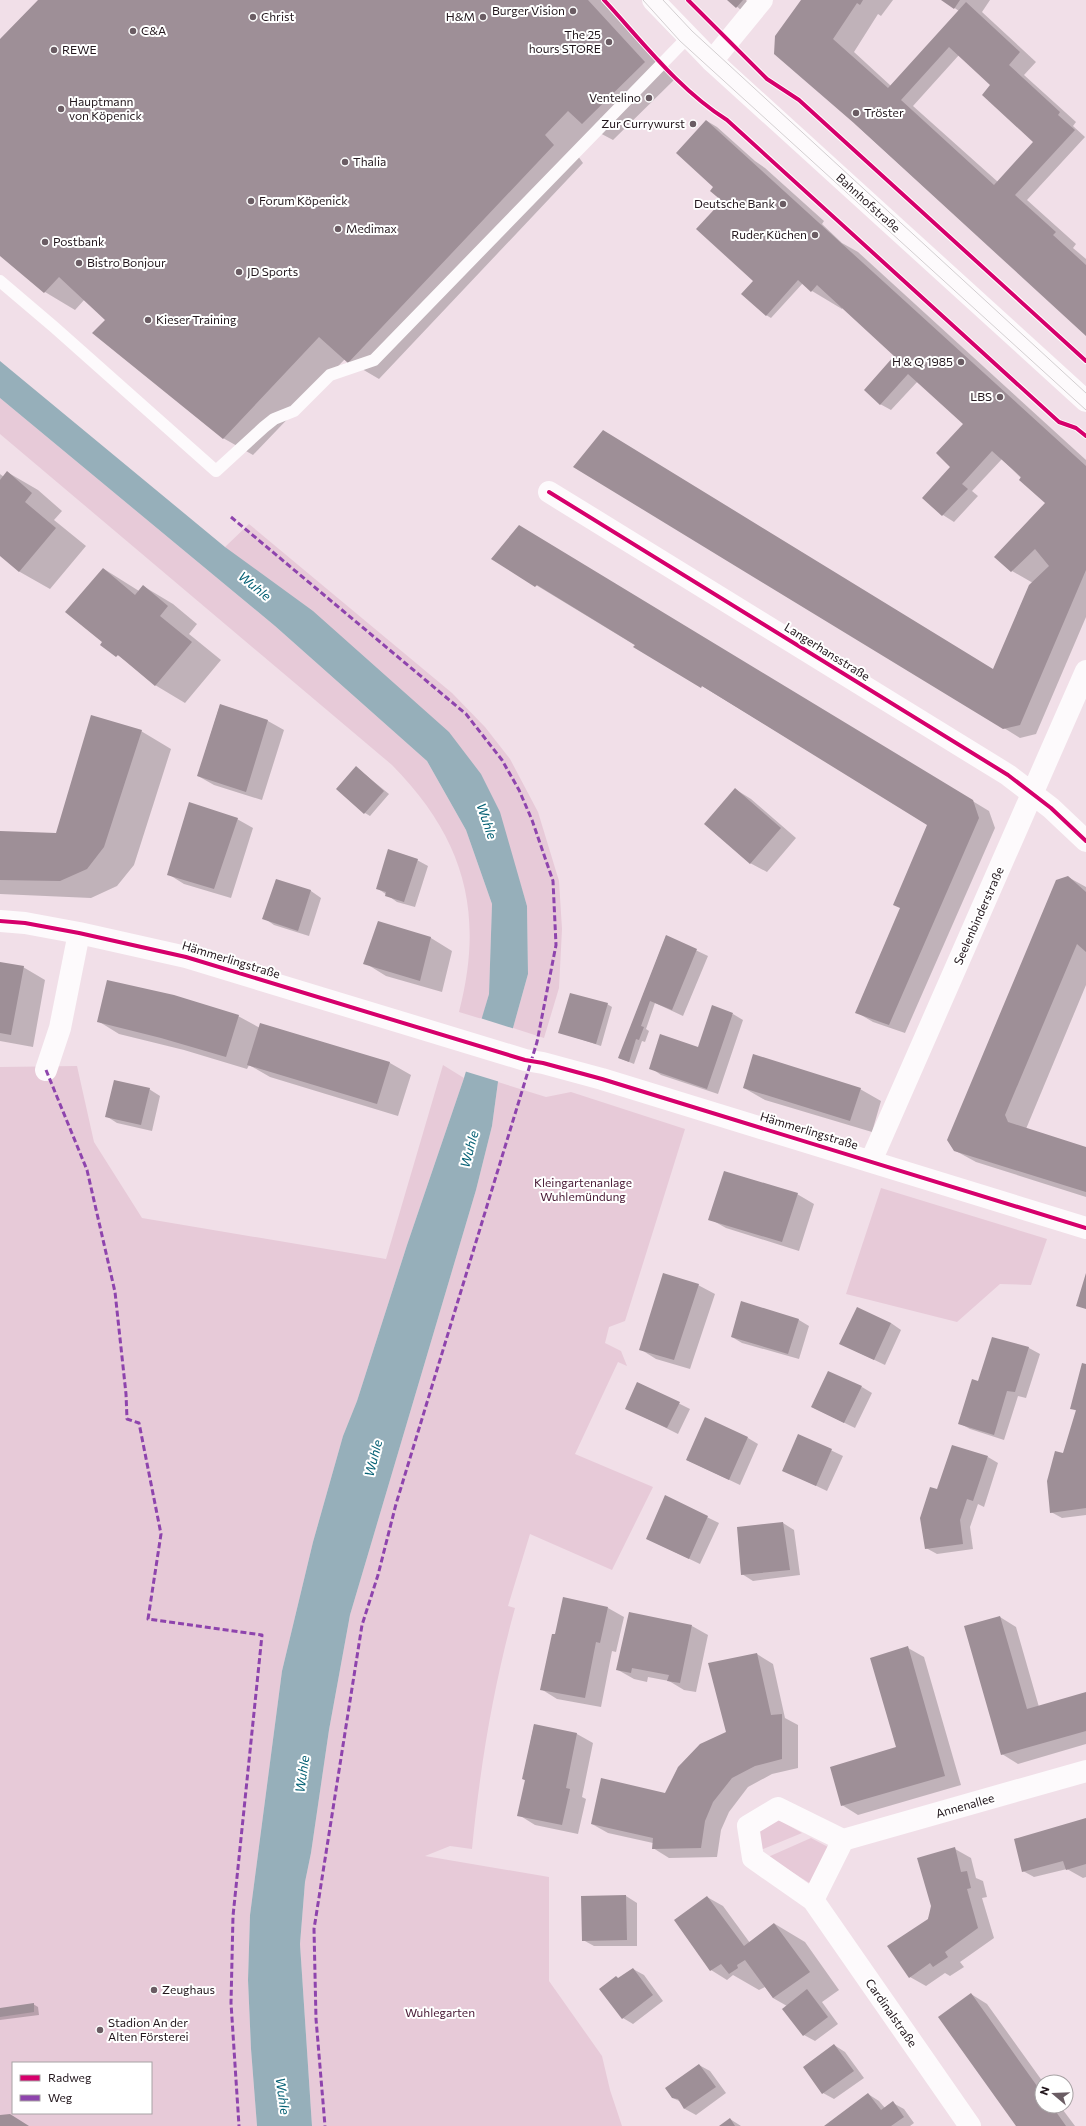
<svg xmlns="http://www.w3.org/2000/svg" width="1086" height="2126" viewBox="0 0 1086 2126" font-family="Commissioner,sans-serif">
	<rect width="100%" height="100%" fill="#f1dfe8"/>
	<!-- green -->
	<path fill="#e7cad8" fill-rule="evenodd" d="M0 398 275 626 427 761 466 830 492 904 489 994 482 1019 459 1012C485 912 464 838 392 765L0 434Z
		M249 524 452 693 485 727 510 759 538 812 559 881 562 929 559 988 544 1038 513 1028 528 974 527 906 496 805 225 547Z
		M443 1065 464 1078 407 1245 357 1401 343 1436 313 1542 282 1671 250 1915 248 1980 251 2049 257 2126H0V1067L77 1066 94 1142 142 1218 386 1259ZM13 2063H151V2113H13Z
		M498 1082 546 1097 571 1092 685 1129 625 1321 609 1327 605 1343 621 1351 627 1366 618 1362 575 1454 653 1487 612 1570 530 1534 508 1606 515 1608C493 1688 480 1767 472 1849L450 1846 425 1856 549 1877V1981L602 2056 610 2090 622 2126H312L300 1944 305 1882 311 1853 329 1730 350 1615 476 1190 492 1126Z
		M881 1188 1047 1239 1031 1285 1000 1284 957 1322 846 1294Z
		M779 1820 802 1833 761 1850 760 1828Z
		M811 1838 828 1847 811 1884 768 1857Z"/>
	<!-- water -->
	<path fill="#96afba" d="M0 361 225 547 313 611 449 732 481 774 500 812 527 906 528 974 498 1082 492 1126 476 1190 350 1615 329 1730 311 1853 305 1882 300 1944 312 2126H257L251 2049 248 1980 250 1915 282 1671 313 1542 343 1436 357 1401 407 1245 464 1078 489 994 492 904 466 830 427 761 275 626 0 398Z"/>
	<!-- pier -->
	<path fill="#f1dfe8" d="M480 1018 515 1029 500 1082 464 1071Z"/>
	<!-- shadow -->
	<path fill="#0003" fill-rule="evenodd" d="M40 0H601L675 79 613 140 596 131 575 152 583 163 379 379 345 359 253 455 223 438 85 299 75 310 45 292 0 255V41Z
		M729 0H746L748 3 741 10Z
		M802 0H893L881 16 878 14 854 52 891 86 959 11 943 0H990L982 12 1036 62 1024 75 1076 122 1073 126 1085 137 1027 200 1076 244 1073 248 1086 259V334L855 124ZM959 55 992 85 1034 142 998 182 913 106Z
		M707 121 717 127 755 161 765 168 824 221 822 224 842 243 858 252 1086 460V617L1036 734 1020 738 1004 728 994 670 1033 583 1012 571 1046 503 1002 459 972 491 978 496 954 522 943 515 923 498 952 467 964 424 918 381 891 410 880 404 896 356 843 307 842 309 812 291 803 283 771 318 766 315 723 201 715 187Z
		M7 472 38 490 62 511 54 520 86 546 50 589 20 572 0 555V474L4 477Z
		M535 536 989 811 995 828 905 1033 873 1022 856 1012 901 908 929 824 493 559Z
		M104 569 139 591 143 586 173 604 197 624 189 634 221 660 185 703 155 685 129 663 102 644 103 642Z
		M220 705 268 721 284 730 262 800 214 785 198 776Z
		M141 731 171 749 134 865 117 886 91 898 0 894V832L57 834Z
		M357 768 389 794 370 816 365 813Z
		M735 789 751 799 796 838 767 872 750 863Z
		M237 819 253 828 231 898 184 884 168 874Z
		M417 860 428 866 415 907 397 902 377 888Z
		M1068 877 1086 887V985L1026 1129 1086 1148V1197L976 1162 954 1150Z
		M276 880 311 891 321 898 309 936 274 925 264 918Z
		M379 923 431 938 452 951 442 992 386 976 365 963Z
		M666 936 708 956 683 1016 655 1003 646 1029 649 1031 645 1042 642 1041 634 1064 619 1058Z
		M0 963 23 967 45 980 33 1047 0 1041Z
		M607 1004 612 1007 601 1046 559 1032Z
		M733 1014 743 1020 718 1094 661 1075 651 1068 699 1049Z
		M238 1016 260 1028 390 1063 411 1075 398 1116 270 1077 249 1065 247 1069 184 1050 119 1034 98 1021Z
		M744 1088 860 1089 881 1101 872 1132 765 1100Z
		M149 1089 160 1096 152 1131 117 1123 106 1116Z
		M797 1194 814 1204 799 1251 726 1228 710 1219Z
		M698 1285 715 1294 690 1369 656 1359 640 1349Z
		M799 1320 809 1326 799 1359 742 1343 732 1337Z
		M891 1323 901 1330 885 1365 841 1344Z
		M993 1338 1029 1348 1040 1354 1026 1398 1018 1396 1004 1440 970 1429 959 1423 979 1382Z
		M1086 1365V1515L1062 1518 1051 1512 1063 1455 1077 1411 1071 1408Z
		M638 1383 690 1409 678 1434 626 1408Z
		M862 1387 872 1393 855 1428 812 1407Z
		M799 1435 843 1456 827 1491 783 1470Z
		M748 1438 758 1444 740 1485 687 1460Z
		M988 1457 998 1463 984 1507 978 1504 970 1527 973 1549 937 1554 926 1548 937 1490Z
		M666 1497 719 1523 700 1564 658 1544Z
		M783 1523 794 1530 800 1575 753 1581 742 1574Z
		M608 1608 624 1617 616 1652 612 1651 601 1707 557 1699 541 1689 556 1635Z
		M1000 1617 1016 1627 1039 1707 1086 1694V1744L1018 1764 1002 1754Z
		M692 1626 708 1635 696 1692 684 1690 669 1681 648 1677 647 1682 634 1679 618 1670Z
		M908 1648 924 1657 961 1785 858 1815 842 1805 898 1748Z
		M757 1654 773 1664 785 1718 798 1725V1768L772 1774 748 1787 729 1812 721 1830 717 1857 669 1858 653 1848V1843L608 1833 592 1824 665 1794 727 1732Z
		M534 1725 577 1734 593 1743 582 1797 586 1799 578 1834 535 1825 519 1815 526 1781 523 1779Z
		M1086 1819V1877L1083 1878 1067 1869 1034 1877 1023 1871Z
		M955 1849 971 1858 976 1878 983 1881 987 1897 982 1898 994 1938 960 1962 964 1967 950 1976 945 1973 926 1986 910 1977 928 1919Z
		M626 1896 637 1903V1946H594L583 1940Z
		M707 1897 723 1906 750 1943 775 1924 805 1942 839 1990 822 2002 838 2024 815 2041 804 2035 787 2006 773 1998 765 1987 759 1990 733 1975 727 1980 711 1970 675 1920Z
		M633 1969 644 1975 663 2001 633 2024 623 2018 619 1979Z
		M971 1994 987 2004 1043 2082 1042 2106H1060L1075 2126H1017Z
		M33 2004 38 2007 39 2015 0 2020V2009Z
		M834 2045 845 2052 864 2078 834 2099 823 2093Z
		M699 2065 710 2071 726 2093 696 2115 685 2109 681 2102 673 2098Z
		M868 2094 879 2101 885 2108 893 2103 904 2109 914 2123 910 2126H825Z
		M730 2119 741 2126H721Z"/>
	<!-- building -->
	<path fill="#9e8f97" fill-rule="evenodd" d="M38 0H588L645 62 582 124 568 111 545 135 554 145 348 363 319 337 223 439 92 333 105 320 59 277 44 293 0 256V39Z
		M727 0H743L736 8Z
		M801 0H863L860 5 857 3 833 39 888 88 966 2 1020 52 1009 65 1060 112 1058 115 1075 130 1015 195 1056 232 1053 235 1086 265V336L855 124 774 54 775 36ZM949 47 990 85 982 95 1033 142 994 185 901 100Z
		M941 0H960L954 9Z
		M706 120 1086 466V570L1020 725 1003 729 573 467 603 430 993 669 1029 585 1049 566 1035 549 1011 572 994 557 1045 503 1019 480 1021 477 992 451 962 484 968 489 942 516 922 498 950 467 936 453 963 424 908 374 880 405 864 390 894 356 817 285 811 292 798 280 766 316 741 294 753 281 696 229 722 201 710 191 713 187 676 153Z
		M7 471 32 493 25 502 56 528 19 572 0 556V480Z
		M519 525 973 800 979 818 889 1025 855 1013 900 908 893 905 927 825 702 686 701 688 633 647 635 645 537 585 535 587 491 559Z
		M103 568 135 595 143 585 168 606 160 616 192 642 155 686 118 655 116 657 100 645 102 642 65 612Z
		M220 704 268 720 246 792 197 776Z
		M91 715 142 730 104 847 87 869 60 881 0 880V831L56 833Z
		M356 766 384 791 364 814 336 789Z
		M735 788 781 828 750 864 704 824Z
		M189 802 238 818 214 889 167 875Z
		M388 849 418 859 404 902 385 896 386 892 376 889Z
		M1068 876 1086 892V952L1077 944 1005 1115 1008 1122 1086 1147V1192L954 1151 947 1140 1056 880Z
		M276 879 311 890 298 931 262 919Z
		M378 921 431 937 420 981 363 964Z
		M666 935 697 949 672 1010 650 1001 641 1026 644 1027 639 1040 636 1039 629 1062 618 1058Z
		M0 962 24 966 11 1035 0 1033Z
		M107 980 174 995 239 1015 226 1057 161 1038 97 1022Z
		M570 993 608 1003 596 1044 558 1033Z
		M712 1005 733 1013 707 1089 649 1069 660 1034 698 1047Z
		M260 1023 390 1062 377 1104 247 1065Z
		M753 1054 861 1088 850 1121 743 1088Z
		M114 1080 150 1088 141 1125 105 1117Z
		M724 1171 798 1193 782 1242 708 1220Z
		M663 1273 699 1284 674 1360 639 1350Z
		M1086 1273V1309L1076 1306Z
		M741 1301 799 1319 788 1354 731 1337Z
		M857 1307 891 1323 874 1360 839 1344Z
		M992 1337 1029 1347 1015 1392 1007 1391 994 1435 958 1424 972 1379 978 1381Z
		M1082 1363 1086 1364V1508L1050 1513 1047 1481 1055 1451 1063 1453 1076 1410 1070 1409Z
		M828 1371 862 1386 844 1423 811 1407Z
		M637 1382 680 1402 667 1428 625 1409Z
		M705 1417 748 1437 729 1480 686 1460Z
		M798 1434 832 1449 816 1486 782 1471Z
		M952 1445 988 1456 973 1501 967 1499 960 1520 963 1544 925 1549 920 1518 930 1487 937 1489Z
		M665 1495 708 1516 689 1559 646 1539Z
		M783 1522 790 1570 741 1575 737 1527Z
		M563 1597 608 1607 600 1643 596 1642 585 1698 540 1690 552 1634H555Z
		M629 1612 692 1625 680 1683 667 1681 669 1675 632 1668 631 1673 616 1670Z
		M1000 1616 1027 1709 1086 1692V1731L1001 1755 964 1626Z
		M908 1646 945 1776 841 1806 830 1767 896 1747 870 1658Z
		M757 1653 771 1715 782 1714V1759L755 1766 732 1778 713 1802 705 1821 701 1848 652 1849 653 1838 591 1824 601 1778 665 1793 678 1767 700 1744 726 1732 708 1663Z
		M534 1724 577 1733 566 1788 570 1789 562 1825 517 1816 525 1780 522 1779Z
		M1086 1818V1864L1066 1870 1063 1861 1022 1872 1014 1839Z
		M955 1847 961 1872 967 1871 971 1888 967 1889 978 1928 945 1952 948 1957 933 1967 930 1963 909 1978 887 1946 928 1919 931 1906 917 1858Z
		M626 1895 627 1940 582 1941 581 1896Z
		M707 1896 744 1946 774 1923 810 1972 773 1998 745 1960 737 1965 738 1968 729 1974 721 1964 710 1971 674 1920Z
		M633 1968 653 1995 622 2019 599 1989 616 1976 618 1978Z
		M807 1989 828 2017 803 2036 782 2009Z
		M971 1993 1042 2093V2106H1052L1066 2126H1016L938 2017Z
		M34 2003V2012L0 2017V2008Z
		M834 2044 854 2071 822 2094 803 2067Z
		M699 2064 716 2087 684 2109 678 2099 672 2098 665 2088Z
		M868 2093 881 2110 893 2101 904 2117 891 2126H824Z
		M10 2114 29 2126H0V2115Z
		M730 2118 735 2126H719Z"/>
	<g fill="none" stroke-linecap="round" stroke-linejoin="round">
		<!-- lane -->
		<path stroke="#fdfafc" stroke-width="12" d="M0 281 54 327 216 471 264 427 274 419 294 411 330 375 374 360 688 37"/>
		<!-- street -->
		<path stroke="#fdfafc" stroke-width="22" d="M712 61 762 0
			M549 492 1008 775 1051 808 1086 841
			M0 921 25 923 79 933 186 957 525 1060 543 1063 602 1079 1086 1228
			M46 1070 60 1028 79 933
			M871 1161 1086 671
			M843 1840 778 1808 748 1826 753 1858 813 1900 970 2126
			M843 1840 1086 1771
			M813 1900 843 1840"/>
		<!-- secondary -->
		<path stroke="#fdfafc" stroke-width="22" d="M653 0 712 61 1086 401"/>
		<!-- tram -->
		<path stroke="#d3cfd1" stroke-width="1" d="M643 0 680 41 1086 410
			M663 0 692 31 1086 393"/>
		<!-- quiet -->
		<path stroke="#8e44ad" stroke-width="3" stroke-dasharray="6 3" stroke-linecap="butt" d="M231 517 466 714 502 760 519 790 532 820 553 881 556 945 537 1042 396 1504 378 1575 362 1625 314 1929 316 2019 325 2126
			M46 1070 87 1170 115 1292 126 1394 127 1419 139 1423 161 1534 148 1619 262 1635 233 1916 231 2003 239 2126"/>
		<!-- cycleway casing -->
		<g stroke="#fff" stroke-width="6">
			<path id="cycleway" d="M604 0C642 41 679 90 727 120L1059 422 1076 428 1086 436
				M688 0 767 79 799 100 1086 361
				M549 492 1008 775 1051 808 1086 841
				M0 921 25 923 79 933 186 957 525 1060 543 1063 602 1079 1086 1228"/>
		</g>
		<!-- cycleway -->
		<use href="#cycleway" stroke="#d6006c" stroke-width="4"/>
	</g>
	<!-- markers -->
	<g fill="#6a5c63" stroke="#fff" stroke-width="1.5">
		<circle cx="573" cy="11" r="4"/>
		<circle cx="253" cy="17" r="4"/>
		<circle cx="483" cy="17" r="4"/>
		<circle cx="133" cy="31" r="4"/>
		<circle cx="609" cy="42" r="4"/>
		<circle cx="54" cy="50" r="4"/>
		<circle cx="649" cy="98" r="4"/>
		<circle cx="61" cy="109" r="4"/>
		<circle cx="856" cy="113" r="4"/>
		<circle cx="693" cy="124" r="4"/>
		<circle cx="345" cy="162" r="4"/>
		<circle cx="251" cy="201" r="4"/>
		<circle cx="783" cy="204" r="4"/>
		<circle cx="338" cy="229" r="4"/>
		<circle cx="815" cy="235" r="4"/>
		<circle cx="45" cy="242" r="4"/>
		<circle cx="79" cy="263" r="4"/>
		<circle cx="239" cy="272" r="4"/>
		<circle cx="148" cy="320" r="4"/>
		<circle cx="961" cy="362" r="4"/>
		<circle cx="1000" cy="397" r="4"/>
		<circle cx="154" cy="1990" r="4"/>
		<circle cx="100" cy="2030" r="4"/>
	</g>
	<g text-anchor="middle" stroke-width="4" stroke-linejoin="round" paint-order="stroke">
		<!-- poi labels -->
		<g font-size="12" fill="#22161c" stroke="#fff" text-anchor="start">
			<text x="565" y="15" text-anchor="end">Burger Vision</text>
			<text x="261" y="21">Christ</text>
			<text x="475" y="21" text-anchor="end">H&amp;M</text>
			<text x="141" y="35">C&amp;A</text>
			<text x="601" y="39" text-anchor="end">The 25<tspan x="601" dy="14">hours STORE</tspan></text>
			<text x="62" y="54">REWE</text>
			<text x="641" y="102" text-anchor="end">Ventelino</text>
			<text x="69" y="106">Hauptmann<tspan x="69" dy="14">von Köpenick</tspan></text>
			<text x="864" y="117">Tröster</text>
			<text x="685" y="128" text-anchor="end">Zur Currywurst</text>
			<text x="353" y="166">Thalia</text>
			<text x="259" y="205">Forum Köpenick</text>
			<text x="775" y="208" text-anchor="end">Deutsche Bank</text>
			<text x="346" y="233">Medimax</text>
			<text x="807" y="239" text-anchor="end">Ruder Küchen</text>
			<text x="53" y="246">Postbank</text>
			<text x="87" y="267">Bistro Bonjour</text>
			<text x="247" y="276">JD Sports</text>
			<text x="156" y="324">Kieser Training</text>
			<text x="953" y="366" text-anchor="end">H &amp; Q 1985</text>
			<text x="992" y="401" text-anchor="end">LBS</text>
			<text x="162" y="1994">Zeughaus</text>
			<text x="108" y="2027">Stadion An der<tspan x="108" dy="14">Alten Försterei</tspan></text>
		</g>
		<!-- street labels -->
		<g font-size="12" fill="#22161c" stroke="#fff">
			<text transform="translate(868 203) rotate(42)" y="4">Bahnhofstraße</text>
			<text transform="translate(827 652) rotate(32)" y="4">Langerhansstraße</text>
			<text transform="translate(979 916) rotate(-66)" y="4">Seelenbinderstraße</text>
			<text transform="translate(231 960) rotate(17)" y="4">Hämmerlingstraße</text>
			<text transform="translate(809 1131) rotate(17)" y="4">Hämmerlingstraße</text>
			<text transform="translate(965 1806) rotate(-16)" y="4">Annenallee</text>
			<text transform="translate(891 2013) rotate(55)" y="4">Cardinalstraße</text>
		</g>
		<!-- park labels -->
		<g font-size="12" fill="#471833" stroke="#fff">
			<text x="583" y="1187">Kleingartenanlage<tspan x="583" dy="14">Wuhlemündung</tspan></text>
			<text x="440" y="2017">Wuhlegarten</text>
		</g>
		<!-- water labels -->
		<g font-size="13" font-style="italic" fill="#066175" stroke="#fff">
			<text transform="translate(255 586) rotate(39)" y="5">Wuhle</text>
			<text transform="translate(487 821) rotate(71)" y="5">Wuhle</text>
			<text transform="translate(469 1149) rotate(-75)" y="5">Wuhle</text>
			<text transform="translate(373 1458) rotate(-76)" y="5">Wuhle</text>
			<text transform="translate(302 1774) rotate(-82)" y="5">Wuhle</text>
			<text transform="translate(283 2096) rotate(82)" y="5">Wuhle</text>
		</g>
	</g>
	<!-- legend -->
	<rect x="12" y="2062" width="140" height="52" fill="#ffffff" stroke="#a7a2a4"/>
	<rect x="20" y="2075" width="20" height="6" fill="#d6006c" stroke="#a7a2a4"/>
	<text x="48" y="2082" font-size="12" fill="#22161c">Radweg</text>
	<rect x="20" y="2095" width="20" height="6" fill="#8e44ad" stroke="#a7a2a4"/>
	<text x="48" y="2102" font-size="12" fill="#22161c">Weg</text>
	<!-- north arrow -->
	<g transform="translate(1054 2094) rotate(289)"><circle r="19" fill="#ffffff" stroke="#a7a2a4"/>
	<path d="M0-3L7 15L0 10L-7 15Z" fill="#6a5c63"/>
	<text y="-6" font-size="11" font-weight="bold" text-anchor="middle" fill="#22161c">N</text>
	</g>
</svg>
